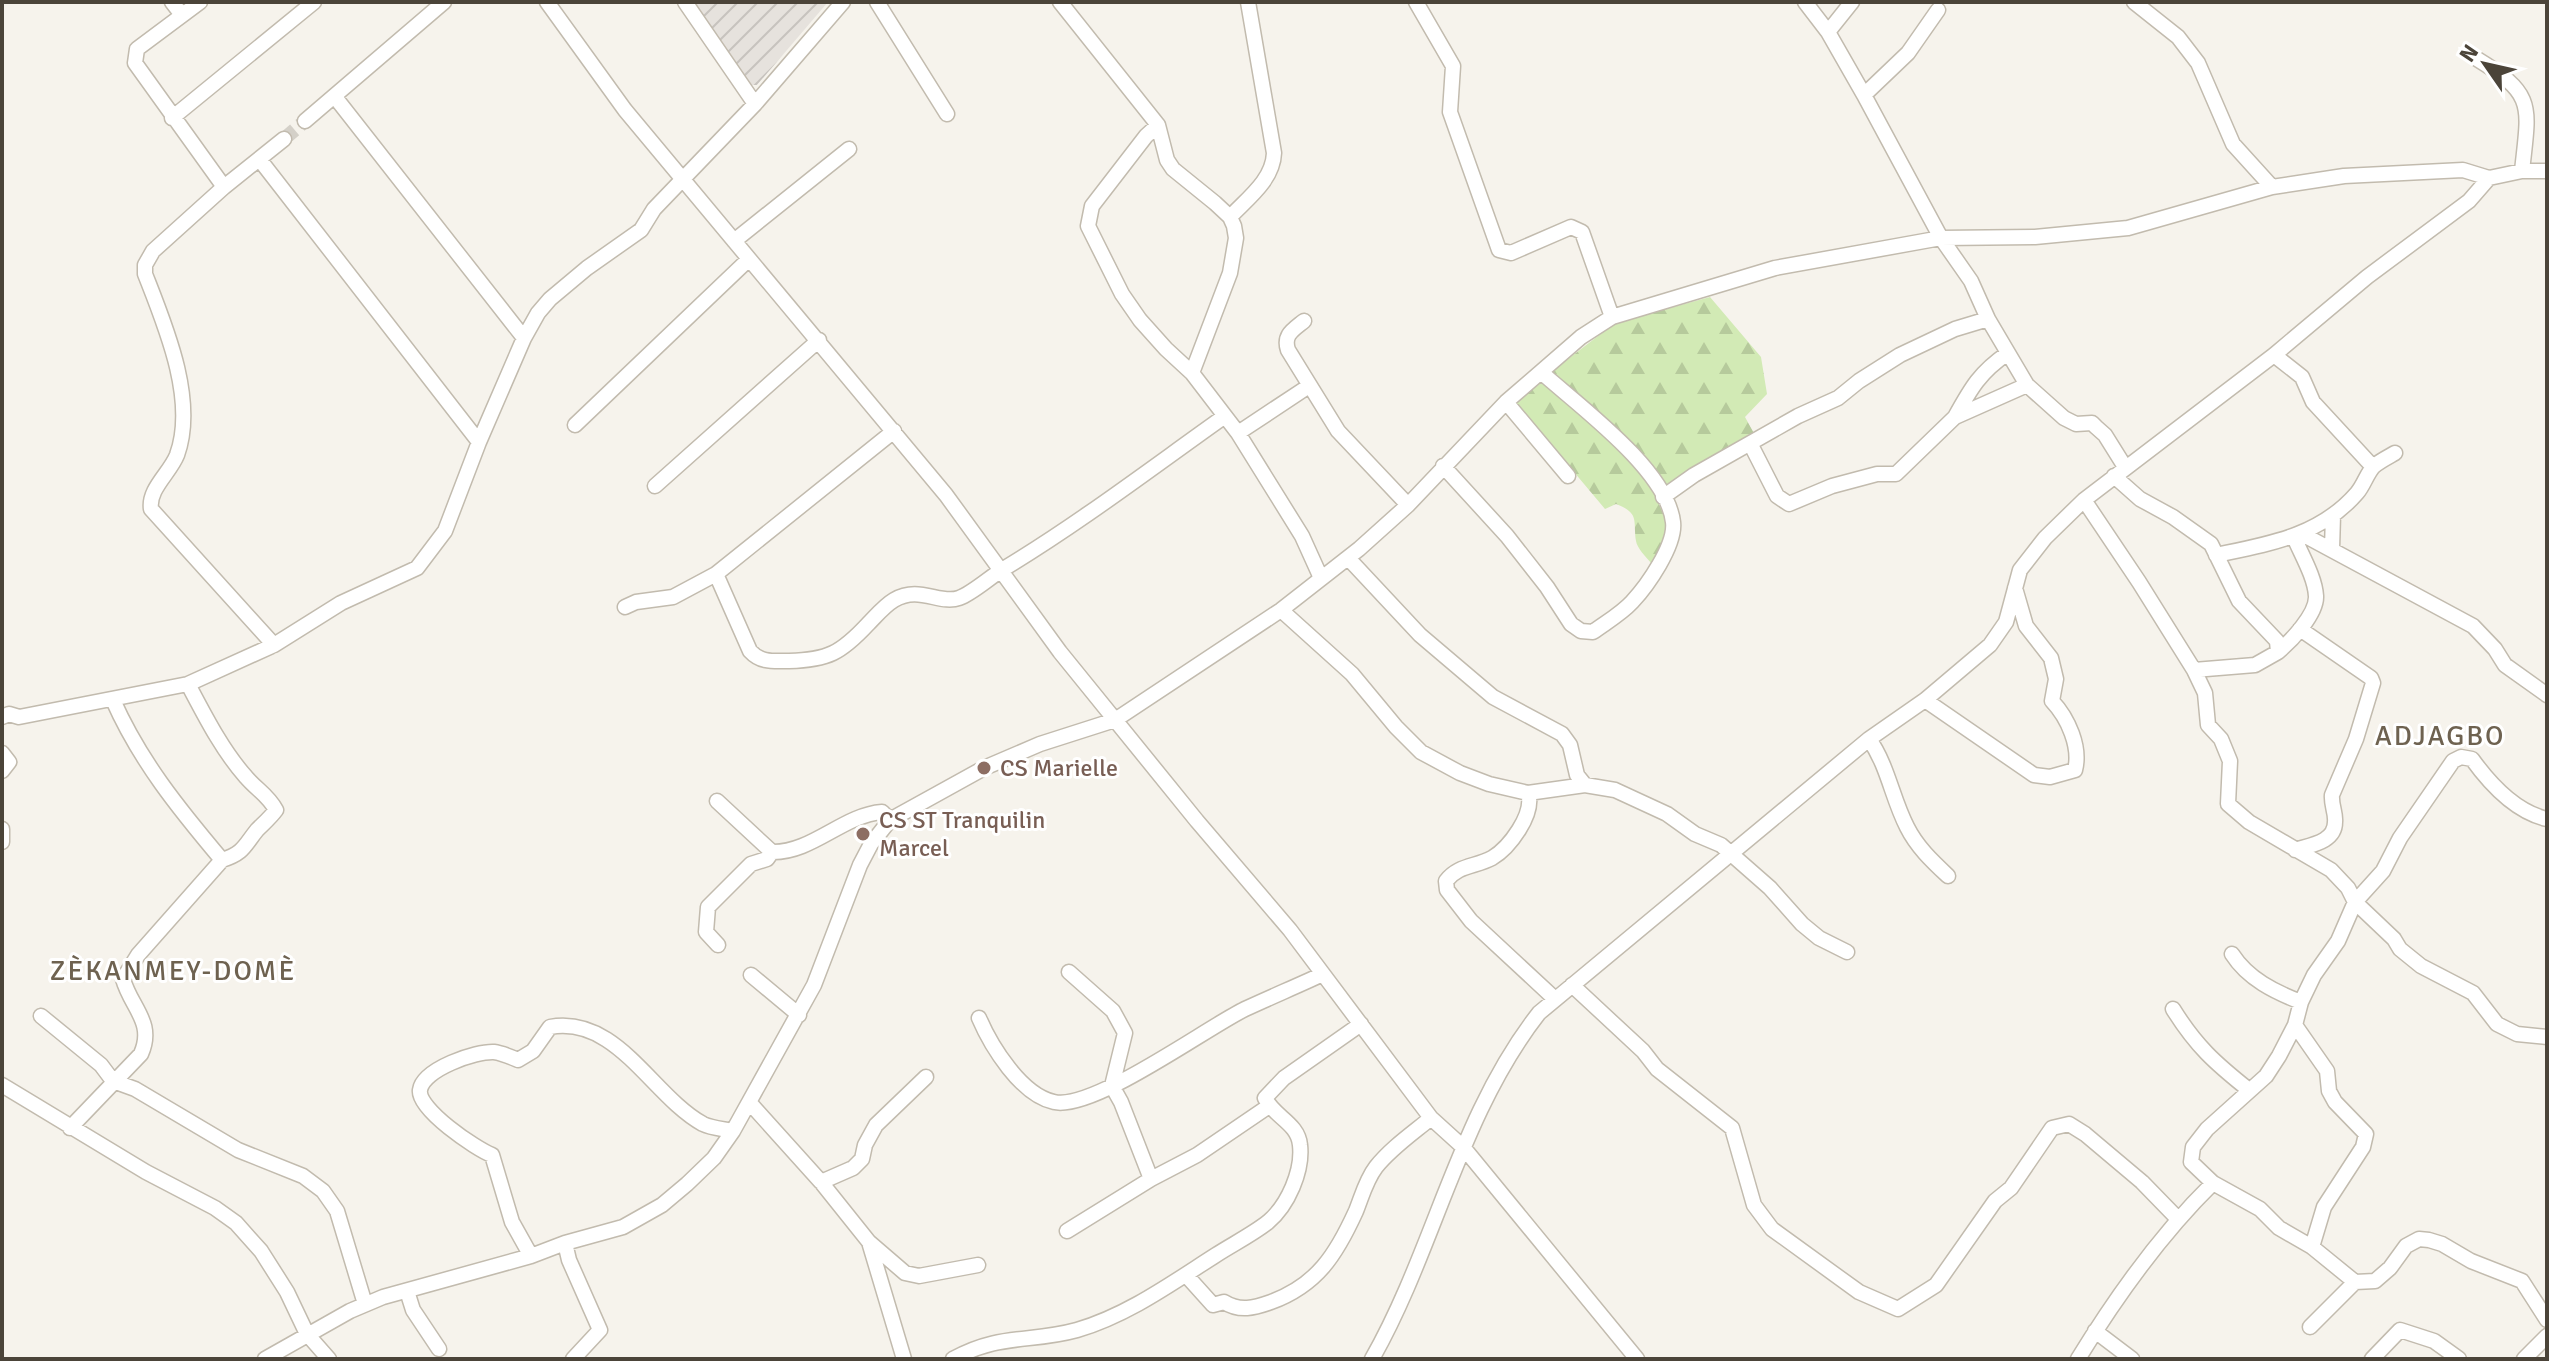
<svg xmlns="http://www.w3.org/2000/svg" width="2549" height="1361" viewBox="0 0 2549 1361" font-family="Signika,sans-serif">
	<defs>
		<pattern id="industrial-furrows" width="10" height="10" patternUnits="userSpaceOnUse" patternTransform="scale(2)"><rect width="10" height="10" fill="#e6e2dd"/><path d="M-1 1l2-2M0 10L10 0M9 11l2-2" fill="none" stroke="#c7c3be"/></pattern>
		<pattern id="forest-firs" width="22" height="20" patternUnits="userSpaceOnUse" patternTransform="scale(2)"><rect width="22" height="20" fill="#d2eab5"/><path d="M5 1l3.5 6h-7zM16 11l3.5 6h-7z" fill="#b6ca9c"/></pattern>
	</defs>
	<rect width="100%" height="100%" fill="#f6f3ec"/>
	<!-- industrial -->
	<path fill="url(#industrial-furrows)" d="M693 2H828L757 85H751Z"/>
	<!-- forest -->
	<path fill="url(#forest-firs)" d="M1710 297 1761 357 1767 394 1745 417 1756 437 1664 490 1551 372 1615 323Z
		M1543 381 1636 464 1655 495 1666 520 1665 540 1651 563C1646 557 1637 548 1636 541 1633 521 1640 513 1616 504L1605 509 1516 403Z"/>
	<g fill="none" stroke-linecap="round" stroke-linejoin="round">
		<!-- minor-tunnel -->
		<path stroke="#d4d0c8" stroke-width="14" stroke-dasharray="14 7" stroke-linecap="butt" d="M284 139 305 121"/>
		<!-- minor casing -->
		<g stroke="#c2bbae" stroke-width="17">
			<path id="minor" d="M172 2 182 15
				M200 2 137 49 135 63 224 187
				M547 2 625 110 946 495 1060 652 1197 821 1290 930 1431 1118 1463 1147 1637 1359
				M685 2 755 104
				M877 2 947 114
				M1060 2 1158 125 1167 160 1173 169 1215 203 1230 217 1234 226 1236 238 1230 273 1192 373
				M1416 2 1453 66 1450 112 1499 250 1511 253 1571 227 1582 232 1612 317
				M1805 2 1828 32 1864 95 1941 238 1971 281 1988 319 2027 385 2064 418 2076 424 2092 423 2096 427 2105 435 2125 467
				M2134 2 2178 37 2198 63 2233 144 2272 187
				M1828 32 1852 2
				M2477 59C2536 95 2529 105 2522 171
				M1864 95 1908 53 1938 10
				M335 97 524 338
				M172 118 314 2
				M305 121 444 2
				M1158 125 1146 136 1092 206 1088 226 1122 294 1140 320 1166 349 1192 373 1238 433 1302 536 1321 578
				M260 160 479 442
				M1230 217C1248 198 1273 180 1274 153L1248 2
				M734 241 849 149
				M1304 321C1293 330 1283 335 1288 350L1338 431 1408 505
				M2274 355 2302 377 2313 402 2373 467
				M1506 402 1568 476
				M1955 417C1971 388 1980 372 2008 353
				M575 425 749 259
				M1238 433 1309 386
				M1751 445 1777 496 1789 504 1832 486 1877 474H1896L1955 417 2027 385
				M1443 466 1507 536 1547 587 1571 624 1581 631 1593 632C1605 623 1621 614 1632 602 1647 586 1676 545 1673 522 1667 470 1579 406 1541 372
				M2114 476 2140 499 2173 517 2211 544 2239 601 2277 641 2278 652 2255 665 2194 670
				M655 486 819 340
				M1663 497 1694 475 1798 416 1838 398 1859 381 1900 355 1955 329 1988 319
				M2084 500 2139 582 2194 670 2205 693 2208 725 2221 739 2230 761 2228 804 2249 822 2331 870 2348 888 2355 902 2394 939 2400 949 2421 966 2473 993 2497 1024 2517 1034 2547 1037
				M2302 534 2473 626 2495 649 2505 665 2547 695
				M2332 549 2333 515
				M2216 555C2269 544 2320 536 2357 493 2364 485 2367 473 2374 466 2380 461 2388 457 2395 453
				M1348 558 1420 635 1493 697 1562 734 1570 745 1577 775 1585 785 1615 790 1667 814 1695 834 1721 845 1770 888 1802 924 1819 938 1847 952
				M716 574 750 651C761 663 773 661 789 661 828 660 841 653 868 624 876 616 884 606 894 600 919 585 940 605 959 598 973 593 991 576 1005 568 1081 522 1153 467 1225 416
				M625 607 636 602 673 597 716 574 894 431
				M1281 610 1352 674 1396 727 1421 752 1460 773 1489 784 1528 793 1585 785
				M274 645 151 509C148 489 170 473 177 455 197 400 165 325 145 274V265L153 251 224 187 284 139
				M2278 652C2291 641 2317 614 2316 596 2315 577 2301 554 2294 537
				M113 700C140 761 179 809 222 860
				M1925 700 2034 775 2050 777 2075 770C2081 747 2068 718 2052 701L2056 679 2051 658 2026 626 2015 588
				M2 717 9 714 19 717 188 684 274 645 341 603 417 568 445 531 479 442 524 338 538 313 550 299 587 268 641 230 654 209 755 104 843 2
				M1869 739C1888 766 1892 798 1907 827 1917 847 1932 861 1948 876
				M2 753 9 762 2 771
				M1528 793C1535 814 1509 848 1492 858 1475 867 1458 865 1446 881L1447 890 1471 921 1555 999
				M717 801 772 852C812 853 843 815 882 812L890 820
				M2547 819C2516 812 2490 784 2472 759L2461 757 2453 761 2400 838 2383 871 2355 902 2338 941 2314 975 2301 1002 2295 1025 2279 1056 2266 1076 2207 1129 2193 1147 2191 1162 2213 1183 2260 1209 2279 1228 2312 1247 2355 1282 2375 1281 2390 1268 2406 1246 2419 1239 2429 1240 2442 1244 2471 1261 2522 1281 2547 1320
				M2 829V842
				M2295 850C2311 845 2335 842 2335 822 2336 813 2331 805 2332 795L2356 739 2373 683 2371 678 2300 629
				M718 945 706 932 708 907 751 864 767 859 772 852
				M2232 954C2248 979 2275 992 2301 1002
				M1069 972 1113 1011 1125 1033 1112 1086 1121 1102 1151 1179
				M751 975 799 1015
				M1572 985 1643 1051 1657 1069 1732 1128 1754 1205 1772 1229 1859 1292 1898 1309 1936 1285 1995 1201 2011 1188 2052 1128 2069 1124 2085 1134 2142 1182 2178 1219
				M2173 1009C2196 1046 2215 1063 2249 1090
				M41 1016 101 1065 113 1081 135 1089 238 1150 303 1176 323 1191 337 1211 365 1304
				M979 1018C991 1046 1021 1095 1054 1102 1093 1111 1206 1028 1245 1009 1271 997 1297 986 1323 974
				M2295 1025 2327 1071 2329 1091 2335 1102 2366 1134 2363 1147 2324 1207 2312 1247
				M2 1085 146 1172 215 1208 236 1223 261 1251 287 1292 307 1334 329 1359
				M749 1102 821 1182 869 1242 904 1359
				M70 1128 141 1054C155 1022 131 1008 123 979L138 955 222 860C244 853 244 846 257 830 264 823 270 818 276 810 268 795 257 790 246 777 222 750 205 716 188 684
				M821 1182 853 1168 862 1159 865 1145 876 1125 926 1077
				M1067 1231 1151 1179 1197 1155 1269 1106
				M869 1242 905 1273 919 1276 978 1265
				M565 1243 569 1260 600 1330 573 1359
				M531 1256 512 1222 492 1155C476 1149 417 1109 420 1090 423 1069 476 1051 494 1052 502 1053 511 1057 518 1060L533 1051 550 1027C617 1015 652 1096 703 1124 711 1128 724 1129 733 1131
				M1186 1275 1213 1305 1224 1302C1240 1312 1254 1308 1271 1302 1317 1285 1336 1255 1356 1211 1362 1196 1366 1180 1376 1167 1391 1148 1413 1133 1431 1118
				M407 1291 413 1310 439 1349
				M2310 1327 2355 1282
				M2095 1331 2132 1359
				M265 1359 350 1311 383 1297 531 1256 565 1243 623 1227 662 1205 687 1184 714 1158 733 1131 814 985 860 865 871 844 890 820 984 768 1040 744 1115 720 1281 610 1359 549 1408 505 1506 402 1581 337 1612 317 1775 268 1941 238 2035 237 2128 228 2272 187 2344 176 2463 170 2489 178 2522 171H2547
				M953 1359C1000 1333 1030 1343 1077 1330 1128 1315 1172 1283 1216 1255 1233 1244 1253 1234 1268 1222 1288 1205 1303 1171 1300 1145 1298 1123 1274 1117 1265 1098L1284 1078 1361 1024
				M1372 1359C1435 1248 1459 1115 1539 1013L1869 739 1925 700 1990 645 2006 622 2020 570 2045 538 2084 500 2274 355 2367 277 2469 201 2489 178
				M2078 1359C2116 1297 2161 1234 2213 1183
				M2372 1359 2400 1330 2434 1341 2459 1359
				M2524 1359 2547 1336"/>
		</g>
		<!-- minor -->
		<use href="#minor" stroke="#fff" stroke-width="14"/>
	</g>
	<!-- markers -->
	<g fill="#8d6e63" stroke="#fff" stroke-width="3">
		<circle cx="984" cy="768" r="8"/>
		<circle cx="863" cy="834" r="8"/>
	</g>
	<g text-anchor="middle" stroke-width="6" stroke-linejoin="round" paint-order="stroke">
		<!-- education labels -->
		<g font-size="24" fill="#785e54" stroke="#fff" text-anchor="start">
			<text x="1000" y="776">CS Marielle</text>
			<text x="879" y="828">CS ST Tranquilin<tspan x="879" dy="28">Marcel</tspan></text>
		</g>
		<!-- quarter labels -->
		<g font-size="28" letter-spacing="2" fill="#6e6250" stroke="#fff">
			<text x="2440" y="745">ADJAGBO</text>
			<text x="173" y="980">ZÈKANMEY-DOMÈ</text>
		</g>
	</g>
	<!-- border -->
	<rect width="2549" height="1361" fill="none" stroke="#4b4439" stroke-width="8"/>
	<!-- north arrow -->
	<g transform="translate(2485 64) rotate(304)" stroke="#ffffff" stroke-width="6" paint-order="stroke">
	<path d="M0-6L14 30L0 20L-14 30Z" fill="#4b4439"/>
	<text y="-12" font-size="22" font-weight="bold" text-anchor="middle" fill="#4b4439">N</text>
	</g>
</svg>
